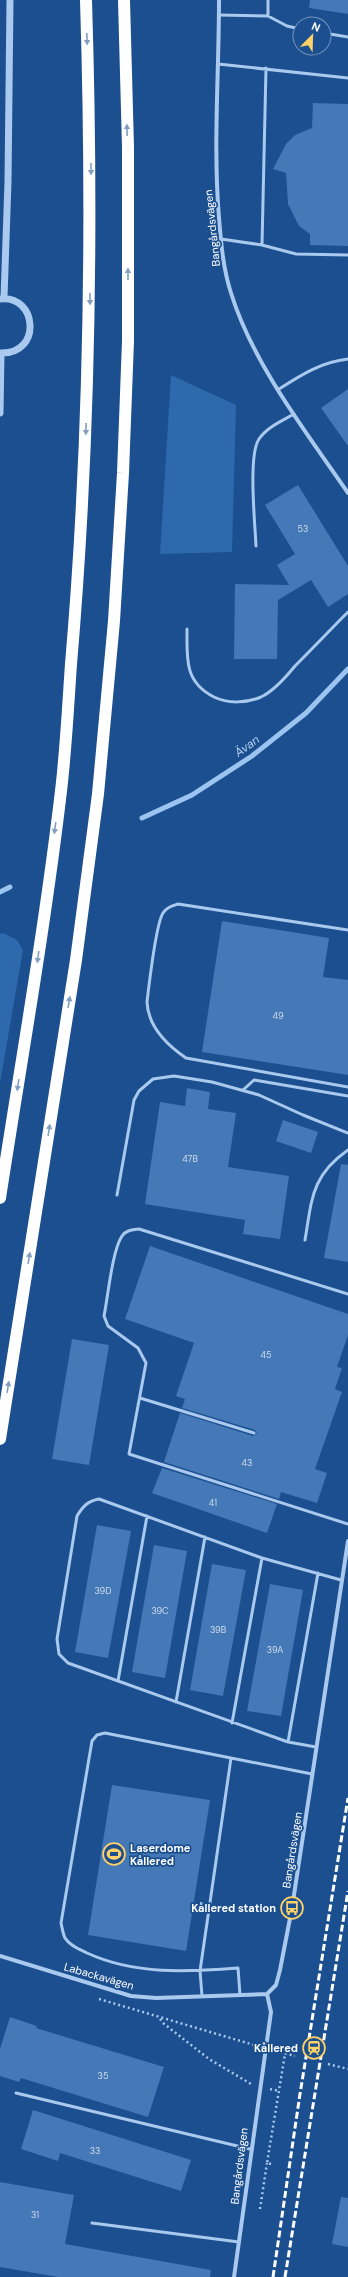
<svg xmlns="http://www.w3.org/2000/svg" width="348" height="2277" viewBox="0 0 348 2277" font-family="'DM Sans',sans-serif">
	<rect width="100%" height="100%" fill="#1b4f8f"/>
	<!-- green -->
	<path fill="#2e69ad" d="M171 375 236 405 232 552 160 554Z
		M3 933 17 940 23 950 0 1083V934Z"/>
	<g fill="none" stroke-linecap="round" stroke-linejoin="round">
		<!-- stream -->
		<path stroke="#9cc4f0" stroke-width="5" d="M142 818 192 795 252 756 306 713 348 669
			M0 892 10 887"/>
	</g>
	<!-- building -->
	<path fill="#4478b7" d="M310 0H348V14L309 8Z
		M313 103 348 104V246L310 245V234L299 226 288 204 286 173 273 169 286 144 295 135 312 128Z
		M348 389V446L321 408Z
		M298 485 348 566V594L328 607 311 580 278 600 277 659H234L235 584 289 585 277 565 295 554 265 505Z
		M222 921 329 938 323 977 348 980V1075L202 1052Z
		M187 1088 210 1092 208 1109 236 1113 228 1167 289 1176 280 1239 243 1234 245 1220 145 1204 160 1102 185 1106Z
		M283 1120 318 1132 311 1153 276 1141Z
		M341 1164 348 1165V1262L324 1258Z
		M150 1246 348 1314V1335L337 1367 342 1368 335 1389 342 1392 315 1469 327 1473 317 1503 281 1492 279 1499 164 1462 180 1413 253 1436 257 1433 255 1430 182 1408 185 1399 176 1396 194 1343 125 1319Z
		M72 1339 109 1345 89 1465 52 1459Z
		M162 1468 277 1504 267 1533 152 1493Z
		M97 1525 131 1531 108 1658 75 1652Z
		M154 1545 187 1551 165 1678 132 1672Z
		M212 1564 246 1570 223 1696 190 1690Z
		M270 1584 303 1590 281 1716 247 1711Z
		M112 1785 210 1800 186 1951 88 1935Z
		M10 2017 37 2026 36 2028 164 2067 148 2117 21 2078 19 2082 0 2076V2049Z
		M33 2110 191 2160 181 2191 60 2153 58 2161 21 2149Z
		M0 2182 74 2195 65 2244 211 2270 210 2277H58L0 2267Z
		M341 2197 348 2198V2247L332 2244Z"/>
	<g fill="none" stroke-linecap="round" stroke-linejoin="round">
		<!-- path -->
		<path stroke="#a9c9ee" stroke-width="2.5" stroke-dasharray="2 3" stroke-linecap="butt" d="M99 1999 254 2045
			M160 2019 163 2023 209 2059 251 2084
			M280 2052 295 2056
			M328 2064 348 2069
			M270 2089 279 2091
			M271 2164 267 2163 285 2054
			M260 2209 267 2163"/>
		<!-- service -->
		<path stroke="#a9c9ee" stroke-width="3" d="M219 15 268 16 287 26 300 29
			M268 16V0
			M324 33 348 37
			M218 64 348 78
			M221 239 262 245 296 254 348 255
			M262 245 266 68
			M279 389C301 375 321 362 348 359
			M256 546C255 523 248 455 259 439 267 427 282 421 294 414
			M187 629C187 658 184 682 214 697 228 704 247 703 261 697 274 691 286 677 295 666 313 648 330 630 348 612
			M348 930 178 904C172 906 167 907 163 913 156 924 149 985 147 1002 148 1026 167 1045 186 1058L348 1087
			M243 1090 254 1080 348 1096
			M117 1195 134 1100 139 1091 153 1079 174 1076 212 1082 259 1095 303 1115 348 1133
			M305 1240C312 1199 311 1176 348 1150
			M348 1294 139 1229C132 1230 126 1230 122 1236 112 1251 108 1297 104 1316L108 1326 138 1348 146 1363 129 1454 348 1524
			M140 1398 254 1433
			M118 1681 147 1516
			M176 1702 205 1537
			M232 1723 262 1558
			M288 1742 318 1573
			M316 1747 288 1742 68 1663 59 1654 57 1639 77 1516C83 1506 88 1501 99 1499L262 1558 341 1580
			M231 1758 105 1733 97 1735 92 1741 61 1923C62 1927 63 1934 65 1938 70 1946 79 1949 87 1953 135 1975 187 1972 238 1968L240 1995
			M202 1996 200 1971 231 1758 312 1774
			M16 2093 250 2149
			M92 2223 239 2242"/>
		<!-- minor -->
		<path stroke="#a9c9ee" stroke-width="4" d="M219 0C219 73 213 146 219 218 221 243 223 268 231 293 253 364 306 432 348 493
			M0 1956 131 1996 156 1998 267 1994
			M267 1994 276 1985 280 1970 292 1908 348 1541
			M234 2277 271 2012 267 1994"/>
		<!-- tertiary -->
		<path stroke="#a9c9ee" stroke-width="7" d="M4 298 8 182 10 0
			M0 353C43 355 37 294 0 299
			M0 413 1 354"/>
		<!-- motorway -->
		<path stroke="#fff" stroke-width="12" d="M0 1198C21 1062 45 927 61 791 66 749 68 707 71 664 90 443 93 222 86 0
			M0 1439 76 960 98 794 114 621 123 473 128 341V147L124 0"/>
		<!-- rail -->
		<path stroke="#fff" stroke-width="3" stroke-dasharray="7 3" stroke-linecap="butt" d="M273 2277 300 2094 348 1798
			M285 2277 348 1891"/>
	</g>
	<!-- one-way arrows -->
	<defs><path id="oneway-solid" d="M-6-.8H1V-3.2L6.5 0L1 3.2V.8H-6Z"/></defs>
	<g fill="#829ec1">
		<use href="#oneway-solid" transform="translate(87 39) rotate(88)"/>
		<use href="#oneway-solid" transform="translate(127 130) rotate(-91)"/>
		<use href="#oneway-solid" transform="translate(91 169) rotate(90)"/>
		<use href="#oneway-solid" transform="translate(128 274) rotate(-90)"/>
		<use href="#oneway-solid" transform="translate(90 299) rotate(90)"/>
		<use href="#oneway-solid" transform="translate(86 429) rotate(92)"/>
		<use href="#oneway-solid" transform="translate(55 828) rotate(98)"/>
		<use href="#oneway-solid" transform="translate(38 957) rotate(98)"/>
		<use href="#oneway-solid" transform="translate(69 1002) rotate(-81)"/>
		<use href="#oneway-solid" transform="translate(18 1085) rotate(99)"/>
		<use href="#oneway-solid" transform="translate(49 1130) rotate(-81)"/>
		<use href="#oneway-solid" transform="translate(29 1258) rotate(-81)"/>
		<use href="#oneway-solid" transform="translate(8 1387) rotate(-81)"/>
	</g>
	<!-- icons -->
	<defs>
		<g id="stadium-ring" transform="scale(1.15)"><circle r="9.5" fill="#1b4f8f" stroke="#ffd166" stroke-width="1.5"/><path d="M0-5a6.5 5 0 1 0 0 10a6.5 5 0 1 0 0-10ZM-3.5-1.8h7v3.6h-7Z" fill="#ffd166"/></g>
		<g id="bus-ring" transform="scale(1.15)"><circle r="9.5" fill="#1b4f8f" stroke="#ffd166" stroke-width="1.5"/><path d="M-5-6H5V4H4V6H2V4H-2V6H-4V4H-5ZM-3.5-4V0h7V-4ZM-3.5 1.2v1.5H-2V1.2ZM2 1.2v1.5H3.5V1.2Z" fill="#ffd166"/></g>
		<g id="station-ring" transform="scale(1.15)"><circle r="9.5" fill="#1b4f8f" stroke="#ffd166" stroke-width="1.5"/><path d="M-3-6H3Q5-6 5-4V2Q5 4 3 4L4.5 6H3L1.5 4h-3L-3 6H-4.5L-3 4Q-5 4-5 2V-4Q-5-6-3-6ZM-3.5-4v3h7v-3ZM-3.5 1v1.5H-2V1ZM2 1v1.5H3.5V1Z" fill="#ffd166"/></g>
	</defs>
	<g fill-rule="evenodd">
		<use href="#stadium-ring" x="114" y="1854"/>
		<use href="#bus-ring" x="292" y="1908"/>
		<use href="#station-ring" x="314" y="2048"/>
	</g>
	<g text-anchor="middle" stroke-width="3.5" stroke-linejoin="round" paint-order="stroke">
		<!-- number labels -->
		<g font-size="9" fill="#d0dded">
			<text x="303" y="532">53</text>
			<text x="278" y="1019">49</text>
			<text x="190" y="1162">47B</text>
			<text x="266" y="1358">45</text>
			<text x="247" y="1466">43</text>
			<text x="213" y="1506">41</text>
			<text x="103" y="1594">39D</text>
			<text x="160" y="1614">39C</text>
			<text x="218" y="1633">39B</text>
			<text x="275" y="1653">39A</text>
			<text x="103" y="2079">35</text>
			<text x="95" y="2154">33</text>
			<text x="35" y="2218">31</text>
		</g>
		<!-- street labels -->
		<g font-size="11" fill="#fff" stroke="#1b4f8f">
			<text transform="translate(212 228) rotate(-96)" y="4">Bangårdsvägen</text>
			<text transform="translate(292 1850) rotate(-81)" y="4">Bangårdsvägen</text>
			<text transform="translate(99 1976) rotate(16)" y="4">Labackavägen</text>
			<text transform="translate(239 2166) rotate(-83)" y="4">Bangårdsvägen</text>
		</g>
		<!-- poi labels -->
		<g font-size="11" font-weight="bold" fill="#fff" stroke="#1b4f8f" text-anchor="end">
			<text x="130" y="1852" text-anchor="start">Laserdome<tspan x="130" dy="13">Kållered</tspan></text>
			<text x="276" y="1912">Kållered station</text>
			<text x="298" y="2052">Kållered</text>
		</g>
		<!-- water labels -->
		<g font-size="12" font-style="italic" fill="#b5d3f5" stroke="#1b4f8f">
			<text transform="translate(247 746) rotate(-36)" y="4">Ävan</text>
		</g>
	</g>
	<!-- north arrow -->
	<g transform="translate(312 36) rotate(23)"><circle r="19" fill="#1b4f8f" stroke="#7695bc"/>
	<path d="M0-3L7 15L0 10L-7 15Z" fill="#ffd166"/>
	<text y="-6" font-size="11" font-weight="bold" text-anchor="middle" fill="#ffffff">N</text>
	</g>
</svg>
